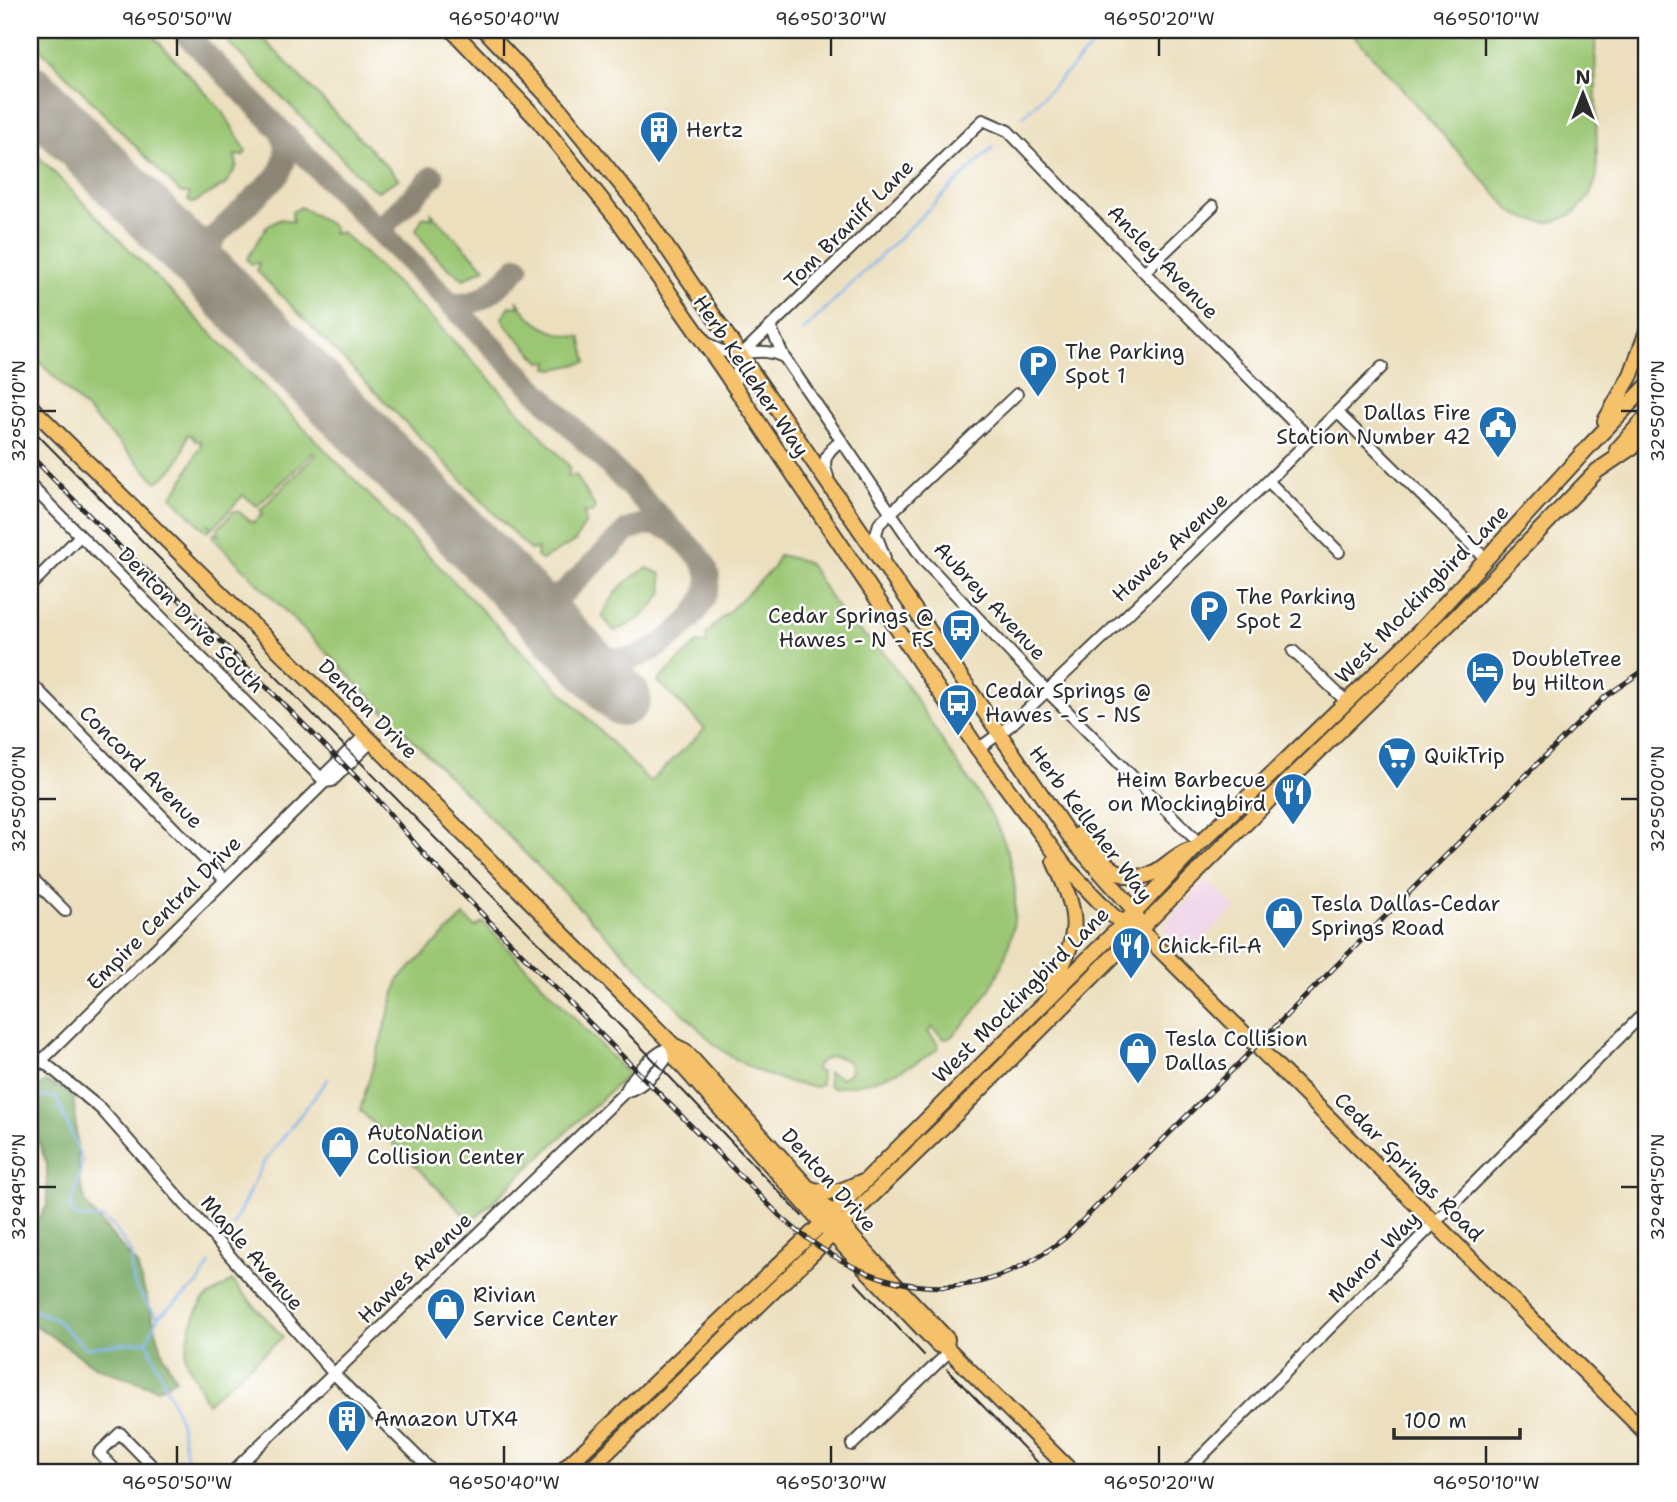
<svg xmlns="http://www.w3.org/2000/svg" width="1677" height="1502" viewBox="0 0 1677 1502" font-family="'Shantell Sans',sans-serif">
	<rect width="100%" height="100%" fill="#fff"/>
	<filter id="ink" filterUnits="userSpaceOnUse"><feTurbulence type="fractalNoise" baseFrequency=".0143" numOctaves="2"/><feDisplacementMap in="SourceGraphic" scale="14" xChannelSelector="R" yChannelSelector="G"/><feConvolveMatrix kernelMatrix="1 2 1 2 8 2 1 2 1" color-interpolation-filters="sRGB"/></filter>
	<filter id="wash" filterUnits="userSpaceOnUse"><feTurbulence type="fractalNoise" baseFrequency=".00686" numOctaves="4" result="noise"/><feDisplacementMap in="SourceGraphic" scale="28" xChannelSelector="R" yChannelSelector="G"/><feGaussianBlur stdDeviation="1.57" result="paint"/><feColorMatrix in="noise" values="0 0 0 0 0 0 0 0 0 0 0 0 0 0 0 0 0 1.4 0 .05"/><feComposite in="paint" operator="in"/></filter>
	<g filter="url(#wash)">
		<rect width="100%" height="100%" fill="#ecdfbe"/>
		<!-- built -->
		<path fill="#eed0e7" d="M1208 880 1236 908 1185 956 1168 939 1166 923Z"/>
		<!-- green -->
		<path fill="#9bc774" stroke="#637950" stroke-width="2" d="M30 30H148L224 113 246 151 243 156 235 155 237 166 226 184 193 203 188 200 190 193H181L30 38Z
			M216 30H255L399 179 378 191 368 185Z
			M1349 30H1595L1597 176C1585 218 1551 234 1512 212Z
			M30 148 650 782 705 729 658 681 697 643 707 644 706 634 773 568 779 555 804 561 809 564C822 583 833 604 848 621 859 633 874 641 884 653 907 682 928 719 948 750 964 774 982 797 995 822 1036 901 1011 980 950 1038L944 1039 932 1027 928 1032 938 1044V1049C905 1072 872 1085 832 1088L828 1084V1072L842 1078 851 1072 849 1063C837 1053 827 1055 817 1065L816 1071 821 1072V1084L817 1087C777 1083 744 1068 713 1043L213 538 214 533 220 536 217 530 234 511 239 512 253 523 263 513 260 510 316 455 313 453 257 506 243 495 214 527 208 524 211 529 207 532 171 496C184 485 191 461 201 446L200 441 194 440 193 436 187 435C184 455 175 471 157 482L30 352Z
			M301 207 334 227 333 234 341 232C423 305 497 386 570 467L568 476 576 475 595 507 592 513 584 512 586 522 575 541 542 560 537 557 538 549 530 550 257 271 259 263 251 264 247 259 267 226 281 219 293 222 292 212Z
			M431 213 485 268 464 279C446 268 426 249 416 230L423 217 432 219Z
			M517 300C530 324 555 336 581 337L587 362 556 369 548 368 549 361 541 362 508 328 502 318 510 306 519 307Z
			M647 568 661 574 663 592C648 614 639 622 614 631L602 616C617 589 620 584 647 568Z
			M464 916 475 927 483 922 628 1074 471 1222 360 1110 399 979Z
			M232 1281 283 1337 207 1403 185 1358 191 1325 203 1300Z"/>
		<!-- forest -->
		<path fill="#7cac66" stroke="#546c48" stroke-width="2" d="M45 1082 73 1092 80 1183 87 1206 137 1265 164 1357 176 1379 157 1389 96 1367 38 1327 30 1324V1226H34L47 1206V1164L30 1121V1093Z"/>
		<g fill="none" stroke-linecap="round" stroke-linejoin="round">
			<!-- stream -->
			<path stroke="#7eb2eb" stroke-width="2.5" d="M1023 117 1108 30
				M802 332 993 147
				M36 1097H56L83 1162 70 1210 79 1218H103L113 1226 132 1254 131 1271 136 1289 158 1317
				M232 1227 264 1162 328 1079
				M30 1309 55 1319 86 1348 146 1341
				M189 1472 179 1418 147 1341 158 1317 198 1284 210 1263"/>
			<!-- taxiway -->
			<path stroke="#8c8574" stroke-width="23" d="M182 30 668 525C680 539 701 553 707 571 719 605 658 656 626 659 606 660 587 653 569 644
				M172 238C186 244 200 243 214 237L278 175C287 159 288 147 280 130
				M388 240 385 232V224L433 177
				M216 283C206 266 206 250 217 234
				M450 304C481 308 498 287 518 267
				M512 585C529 597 545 604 564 592L627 531C644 522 656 522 673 531"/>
			<!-- runway -->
			<path stroke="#8c8574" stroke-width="56" d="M30 92 623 698"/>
		</g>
	</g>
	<g filter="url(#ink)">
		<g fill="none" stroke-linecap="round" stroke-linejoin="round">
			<!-- minor casing -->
			<g stroke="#484641" stroke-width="14">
				<path id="minor" d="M1144 272 1213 206
					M771 328 784 357 924 561 1046 690 1200 844
					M709 344C736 364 756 343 784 357
					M734 388 741 355 983 120 1008 131 1144 272 1310 439
					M1337 412 1486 559
					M828 477C821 460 827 451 841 441
					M1268 481 1339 552
					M30 485 325 782
					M885 558 876 534 879 524 1017 394
					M30 586 80 536
					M1293 651 1348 703
					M30 682 225 880
					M978 749 1011 725 1268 481 1382 367
					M325 782 326 773 365 735
					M30 876 65 911
					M30 1051 101 1109 334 1374 433 1472
					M30 1072 325 782 332 781 371 742
					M625 1092C646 1086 665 1065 673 1045
					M852 1445 950 1351
					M117 1472 99 1453 120 1433 158 1472
					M232 1472 625 1092C635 1072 653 1054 673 1045
					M1186 1472 1647 1010"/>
			</g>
			<!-- major casing -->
			<g stroke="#484641" stroke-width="18">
				<path id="major" d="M452 30 538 120 618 220 722 368 978 749 1065 866 1112 915 1123 923 1140 930 1647 1434
					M485 30 557 106 637 204 1073 841 1135 911 1137 919
					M30 406 365 735 673 1045 685 1051 891 1280 947 1339 946 1347
					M1605 421 1631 375 1647 331
					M1617 450 1647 416
					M1079 834C1096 854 1119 887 1151 874 1165 868 1174 855 1189 850
					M1052 987C1081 930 1080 919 1054 861
					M673 1045 677 1060 822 1223 938 1345 946 1347 1072 1472
					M808 1188C829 1195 838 1193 858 1183
					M561 1472 831 1215 1141 906 1196 847 1419 632 1592 443 1647 386
					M587 1472 949 1121 1289 780 1453 620 1597 471 1647 437"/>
			</g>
			<!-- minor -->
			<use href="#minor" stroke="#fff" stroke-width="10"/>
			<!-- major -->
			<use href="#major" stroke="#f5c16b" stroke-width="14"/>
			<!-- tram -->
			<path stroke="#2b2b2b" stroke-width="2" d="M30 427 648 1054 802 1216
				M855 1282 924 1355
				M947 1369 1047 1472"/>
			<!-- rail casing -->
			<g stroke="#2b2b2b" stroke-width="5">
				<path id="rail" d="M30 455 123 550 179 599 373 794 429 860 780 1216C868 1296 970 1315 1066 1237L1542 759 1606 696 1647 668"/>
			</g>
			<!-- rail -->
			<use href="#rail" stroke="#fff" stroke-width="2.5" stroke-dasharray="8" stroke-linecap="butt"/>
		</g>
	</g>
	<!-- ticks -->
	<path fill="none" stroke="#2b2b2b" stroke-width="2.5" d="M177 38V56M504 38V56M831 38V56M1159 38V56M1486 38V56M38 411H56M1621 411H1638M38 799H56M1621 799H1638M38 1187H56M1621 1187H1638M177 1446V1464M504 1446V1464M831 1446V1464M1159 1446V1464M1486 1446V1464"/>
	<!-- icons -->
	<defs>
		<g id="building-pin" transform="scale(2.0125)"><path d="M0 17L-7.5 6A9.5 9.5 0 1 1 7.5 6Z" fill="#1f6fb2" stroke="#fff"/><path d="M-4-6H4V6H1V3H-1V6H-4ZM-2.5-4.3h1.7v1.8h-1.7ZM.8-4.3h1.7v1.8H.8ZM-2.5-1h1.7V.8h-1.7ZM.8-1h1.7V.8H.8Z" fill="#fff"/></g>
		<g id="parking-pin" transform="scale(2.0125)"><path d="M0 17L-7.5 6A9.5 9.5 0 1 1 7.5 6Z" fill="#1f6fb2" stroke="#fff"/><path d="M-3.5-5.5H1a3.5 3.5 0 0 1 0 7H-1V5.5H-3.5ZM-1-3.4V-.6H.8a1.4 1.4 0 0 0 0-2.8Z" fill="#fff"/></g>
		<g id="civic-pin" transform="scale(2.0125)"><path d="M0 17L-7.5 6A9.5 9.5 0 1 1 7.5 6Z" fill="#1f6fb2" stroke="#fff"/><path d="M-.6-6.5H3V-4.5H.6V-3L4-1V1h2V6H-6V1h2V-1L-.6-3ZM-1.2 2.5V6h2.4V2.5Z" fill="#fff"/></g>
		<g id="bus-pin" transform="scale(2.0125)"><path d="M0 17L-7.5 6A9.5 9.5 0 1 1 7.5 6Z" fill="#1f6fb2" stroke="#fff"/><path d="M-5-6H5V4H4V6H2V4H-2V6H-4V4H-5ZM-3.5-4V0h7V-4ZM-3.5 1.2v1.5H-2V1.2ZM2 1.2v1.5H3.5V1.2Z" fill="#fff"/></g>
		<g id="hotel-pin" transform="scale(2.0125)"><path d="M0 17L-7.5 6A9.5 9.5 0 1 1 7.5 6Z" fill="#1f6fb2" stroke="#fff"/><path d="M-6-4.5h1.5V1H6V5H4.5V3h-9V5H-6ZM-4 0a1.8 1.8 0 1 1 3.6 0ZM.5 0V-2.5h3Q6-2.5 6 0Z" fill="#fff"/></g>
		<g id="supermarket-pin" transform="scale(2.0125)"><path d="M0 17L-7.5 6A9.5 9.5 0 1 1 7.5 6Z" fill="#1f6fb2" stroke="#fff"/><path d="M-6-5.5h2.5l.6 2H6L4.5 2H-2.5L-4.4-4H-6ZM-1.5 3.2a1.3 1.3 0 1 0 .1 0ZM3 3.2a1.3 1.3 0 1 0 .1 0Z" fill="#fff"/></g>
		<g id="restaurant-pin" transform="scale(2.0125)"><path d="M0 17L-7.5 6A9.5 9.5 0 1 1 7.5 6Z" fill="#1f6fb2" stroke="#fff"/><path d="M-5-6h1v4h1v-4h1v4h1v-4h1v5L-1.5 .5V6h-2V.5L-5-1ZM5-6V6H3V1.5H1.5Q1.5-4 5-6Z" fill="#fff"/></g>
		<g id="shop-pin" transform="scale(2.0125)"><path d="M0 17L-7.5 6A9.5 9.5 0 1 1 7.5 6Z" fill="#1f6fb2" stroke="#fff"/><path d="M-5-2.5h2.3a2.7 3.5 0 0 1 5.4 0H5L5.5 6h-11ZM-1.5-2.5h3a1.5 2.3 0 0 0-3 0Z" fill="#fff"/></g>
	</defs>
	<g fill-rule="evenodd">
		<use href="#building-pin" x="659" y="130"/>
		<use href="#parking-pin" x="1038" y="364"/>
		<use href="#civic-pin" x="1498" y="425"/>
		<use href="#parking-pin" x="1209" y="609"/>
		<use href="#bus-pin" x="961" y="628"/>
		<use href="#hotel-pin" x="1485" y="671"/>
		<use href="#bus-pin" x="958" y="703"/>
		<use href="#supermarket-pin" x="1397" y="756"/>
		<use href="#restaurant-pin" x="1293" y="792"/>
		<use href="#shop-pin" x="1284" y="916"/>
		<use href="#restaurant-pin" x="1131" y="946"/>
		<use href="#shop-pin" x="1138" y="1051"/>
		<use href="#shop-pin" x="340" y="1145"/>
		<use href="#shop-pin" x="446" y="1307"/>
		<use href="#building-pin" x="347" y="1419"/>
	</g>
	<g text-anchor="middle" stroke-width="5" stroke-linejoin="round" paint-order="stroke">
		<!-- poi labels -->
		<g font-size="21" fill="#2b2b2b" stroke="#fff" text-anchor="start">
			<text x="686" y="137">Hertz</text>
			<text x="1065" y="359">The Parking<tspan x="1065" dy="24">Spot 1</tspan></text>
			<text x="1471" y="420" text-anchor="end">Dallas Fire<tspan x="1471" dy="24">Station Number 42</tspan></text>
			<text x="1236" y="604">The Parking<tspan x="1236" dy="24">Spot 2</tspan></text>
			<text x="934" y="623" text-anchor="end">Cedar Springs @<tspan x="934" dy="24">Hawes - N - FS</tspan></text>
			<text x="1512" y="666">DoubleTree<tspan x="1512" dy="24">by Hilton</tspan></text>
			<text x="985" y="698">Cedar Springs @<tspan x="985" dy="24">Hawes - S - NS</tspan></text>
			<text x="1424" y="763">QuikTrip</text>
			<text x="1266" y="787" text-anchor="end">Heim Barbecue<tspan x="1266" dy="24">on Mockingbird</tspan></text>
			<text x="1311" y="911">Tesla Dallas-Cedar<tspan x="1311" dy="24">Springs Road</tspan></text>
			<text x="1158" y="953">Chick-fil-A</text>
			<text x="1165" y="1046">Tesla Collision<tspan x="1165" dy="24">Dallas</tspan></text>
			<text x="367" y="1140">AutoNation<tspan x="367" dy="24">Collision Center</tspan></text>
			<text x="473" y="1302">Rivian<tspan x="473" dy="24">Service Center</tspan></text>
			<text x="374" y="1426">Amazon UTX4</text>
		</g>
		<!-- street labels -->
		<g font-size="21" fill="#2b2b2b" stroke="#fff">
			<text transform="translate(849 224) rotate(-45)" y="7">Tom Braniff Lane</text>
			<text transform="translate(1163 262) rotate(46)" y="7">Ansley Avenue</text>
			<text transform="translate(751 376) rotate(56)" y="7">Herb Kelleher Way</text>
			<text transform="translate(1170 547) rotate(-43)" y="7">Hawes Avenue</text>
			<text transform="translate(1422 594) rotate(-46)" y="7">West Mockingbird Lane</text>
			<text transform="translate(990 601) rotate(47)" y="7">Aubrey Avenue</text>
			<text transform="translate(191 620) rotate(45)" y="7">Denton Drive South</text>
			<text transform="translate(368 709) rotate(45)" y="7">Denton Drive</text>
			<text transform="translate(141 767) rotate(45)" y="7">Concord Avenue</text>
			<text transform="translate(1091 824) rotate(53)" y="7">Herb Kelleher Way</text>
			<text transform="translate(164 913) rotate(-45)" y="7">Empire Central Drive</text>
			<text transform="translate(1021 995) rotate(-45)" y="7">West Mockingbird Lane</text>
			<text transform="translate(1409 1167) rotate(45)" y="7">Cedar Springs Road</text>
			<text transform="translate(829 1180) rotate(48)" y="7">Denton Drive</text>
			<text transform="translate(252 1253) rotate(49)" y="7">Maple Avenue</text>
			<text transform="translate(1374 1257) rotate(-45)" y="7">Manor Way</text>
			<text transform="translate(415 1268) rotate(-44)" y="7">Hawes Avenue</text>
		</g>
	</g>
	<!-- margin -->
	<rect width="1677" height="1502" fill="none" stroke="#fff" stroke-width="77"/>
	<!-- north arrow -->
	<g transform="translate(1583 94)" stroke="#ffffff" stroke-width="5" paint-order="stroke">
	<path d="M0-5L12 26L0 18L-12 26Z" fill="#2b2b2b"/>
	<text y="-10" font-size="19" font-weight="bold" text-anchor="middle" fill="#2b2b2b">N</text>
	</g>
	<!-- scale -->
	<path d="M1394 1428v10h126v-10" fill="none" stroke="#2b2b2b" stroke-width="3.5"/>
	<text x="1404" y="1428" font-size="21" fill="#2b2b2b" stroke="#ffffff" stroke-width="5" paint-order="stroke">100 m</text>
	<rect x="38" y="38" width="1600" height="1426" fill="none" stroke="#2b2b2b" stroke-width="2.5"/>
	<g font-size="18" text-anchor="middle" fill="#2b2b2b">
		<text x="177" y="25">96°50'50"W</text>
		<text x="504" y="25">96°50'40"W</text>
		<text x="831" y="25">96°50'30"W</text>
		<text x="1159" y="25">96°50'20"W</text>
		<text x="1486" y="25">96°50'10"W</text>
		<text transform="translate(19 411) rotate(-90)" y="6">32°50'10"N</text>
		<text transform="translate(1658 411) rotate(-90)" y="6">32°50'10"N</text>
		<text transform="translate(19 799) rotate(-90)" y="6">32°50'00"N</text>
		<text transform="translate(1658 799) rotate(-90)" y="6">32°50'00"N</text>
		<text transform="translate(19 1187) rotate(-90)" y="6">32°49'50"N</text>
		<text transform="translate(1658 1187) rotate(-90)" y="6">32°49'50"N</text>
		<text x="177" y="1489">96°50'50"W</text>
		<text x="504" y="1489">96°50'40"W</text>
		<text x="831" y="1489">96°50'30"W</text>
		<text x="1159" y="1489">96°50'20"W</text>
		<text x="1486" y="1489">96°50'10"W</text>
	</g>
</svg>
